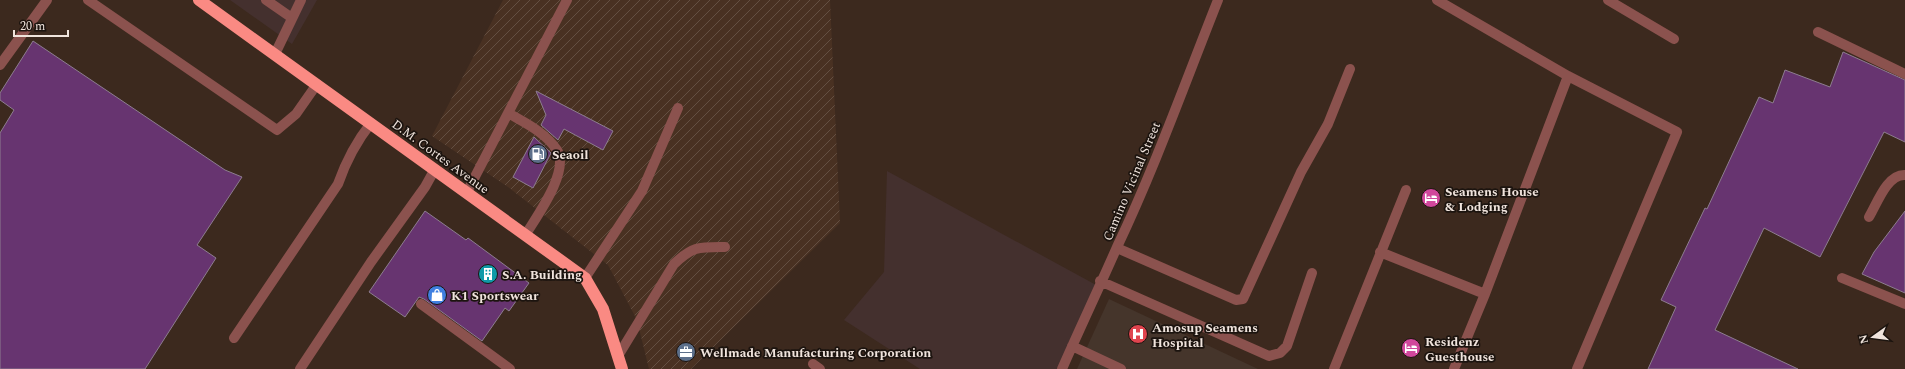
<svg xmlns="http://www.w3.org/2000/svg" width="1905" height="369" viewBox="0 0 1905 369" font-family="Spectral,serif">
	<defs>
		<pattern id="industrial-furrows" width="10" height="10" patternUnits="userSpaceOnUse"><rect width="10" height="10" fill="#493122"/><path d="M-1 1l2-2M0 10L10 0M9 11l2-2" fill="none" stroke="#644f42"/></pattern>
	</defs>
	<rect width="100%" height="100%" fill="#3c291e"/>
	<!-- commercial -->
	<path fill="#44302e" d="M230 0H317L292 44Z
		M887 171 1098 286 1062 369H920L844 320 884 272Z"/>
	<!-- industrial -->
	<path fill="url(#industrial-furrows)" d="M503 0H830L840 223 691 369H649L637 320 608 265 508 187 432 136Z"/>
	<!-- medical -->
	<path fill="#45352b" d="M1109 299 1258 369H1077Z"/>
	<!-- building -->
	<path fill="#673470" stroke="#8d7d8f" d="M33 41 225 170 242 177 197 245 216 258 145 369H0V133L14 110 0 100V93Z
		M1843 52 1905 80V142L1884 132 1820 257 1764 228 1715 330 1798 369H1648L1676 307 1661 300 1705 208 1707 209 1759 97 1773 103 1785 70 1830 87Z
		M536 91 613 131 603 150 564 129 558 140 541 125 546 115Z
		M534 137 551 153 533 188 513 177Z
		M425 211 466 240 468 238 529 283 509 311 505 308 482 341 424 299 419 297 405 317 369 292Z
		M1905 211V293L1862 274 1874 252Z"/>
	<g fill="none" stroke-linecap="round" stroke-linejoin="round">
		<!-- minor -->
		<path stroke="#8b524e" stroke-width="10" d="M88 0 277 130 296 114 317 84
			M266 0 292 18
			M1437 0 1568 76 1677 132 1577 369
			M1608 0 1674 39
			M1818 32 1905 74
			M275 54 301 0
			M0 65 47 0
			M508 113C525 123 545 132 557 150 570 171 537 216 526 234
			M467 192 567 0
			M1869 217C1877 204 1887 174 1905 175
			M1117 248 1236 300 1243 299 1301 172 1328 124 1350 69
			M1380 252 1485 294
			M585 278 642 191 678 108
			M1842 278 1905 304
			M1100 281 1269 356 1280 353 1287 346 1312 273
			M421 304 510 369
			M234 338 338 184C346 161 356 142 371 123
			M1072 346 1121 369
			M618 356 674 264C693 246 699 247 725 247
			M813 364 820 369
			M300 369 371 262 425 187 435 169
			M1062 369C1080 328 1099 288 1117 247 1155 167 1185 83 1218 0
			M1334 369 1406 190
			M1454 369 1485 294 1568 76"/>
		<!-- highway -->
		<path stroke="#fa8a83" stroke-width="12" d="M199 0 585 278 603 309 622 369"/>
	</g>
	<!-- icons -->
	<defs>
		<g id="fuel-disc" transform="scale(1)"><circle r="9.5" fill="#5c6f8a" stroke="#1c140f"/><path d="M-5.5-6h7V0h2V4h1.3V-2.5L3-4.5l.8-.8L6-3V5H2.5V1h-1V6h-7ZM-4.2-4.7v3.2H.2V-4.7Z" fill="#fff"/></g>
		<g id="hotel-disc" transform="scale(1)"><circle r="9.5" fill="#d1479c" stroke="#1c140f"/><path d="M-6-4.5h1.5V1H6V5H4.5V3h-9V5H-6ZM-4 0a1.8 1.8 0 1 1 3.6 0ZM.5 0V-2.5h3Q6-2.5 6 0Z" fill="#fff"/></g>
		<g id="building-disc" transform="scale(1)"><circle r="9.5" fill="#0f9aa8" stroke="#1c140f"/><path d="M-4-6H4V6H1V3H-1V6H-4ZM-2.5-4.3h1.7v1.8h-1.7ZM.8-4.3h1.7v1.8H.8ZM-2.5-1h1.7V.8h-1.7ZM.8-1h1.7V.8H.8Z" fill="#fff"/></g>
		<g id="shop-disc" transform="scale(1)"><circle r="9.5" fill="#3f7fe0" stroke="#1c140f"/><path d="M-5-2.5h2.3a2.7 3.5 0 0 1 5.4 0H5L5.5 6h-11ZM-1.5-2.5h3a1.5 2.3 0 0 0-3 0Z" fill="#fff"/></g>
		<g id="hospital-disc" transform="scale(1)"><circle r="9.5" fill="#e0444e" stroke="#1c140f"/><path d="M-5-5h3v3.5h4V-5h3V5h-3V1.5h-4V5h-3Z" fill="#fff"/></g>
		<g id="office-disc" transform="scale(1)"><circle r="9.5" fill="#5c6f8a" stroke="#1c140f"/><path d="M-6-3h4V-5.5h4V-3h4V5H-6ZM-1-4.5V-3h2v-1.5ZM-6 0V1H6V0Z" fill="#fff"/></g>
	</defs>
	<g fill-rule="evenodd">
		<use href="#fuel-disc" x="538" y="154"/>
		<use href="#hotel-disc" x="1431" y="198"/>
		<use href="#building-disc" x="488" y="274"/>
		<use href="#shop-disc" x="437" y="295"/>
		<use href="#hospital-disc" x="1138" y="334"/>
		<use href="#hotel-disc" x="1411" y="348"/>
		<use href="#office-disc" x="686" y="352"/>
	</g>
	<g text-anchor="middle" stroke-width="3.5" stroke-linejoin="round" paint-order="stroke">
		<!-- poi labels -->
		<g font-size="13" font-weight="bold" fill="#f0e4dd" stroke="#1c140f" text-anchor="start">
			<text x="552" y="159">Seaoil</text>
			<text x="1445" y="196">Seamens House<tspan x="1445" dy="15">&amp; Lodging</tspan></text>
			<text x="502" y="279">S.A. Building</text>
			<text x="451" y="300">K1 Sportswear</text>
			<text x="1152" y="332">Amosup Seamens<tspan x="1152" dy="15">Hospital</tspan></text>
			<text x="1425" y="346">Residenz<tspan x="1425" dy="15">Guesthouse</tspan></text>
			<text x="700" y="357">Wellmade Manufacturing Corporation</text>
		</g>
		<!-- street labels -->
		<g font-size="13" fill="#f0e4dd" stroke="#1c140f">
			<text transform="translate(441 156) rotate(36)" y="5">D.M. Cortes Avenue</text>
			<text transform="translate(1131 181) rotate(-67)" y="5">Camino Vicinal Street</text>
		</g>
	</g>
	<!-- north arrow -->
	<g transform="translate(1873 337) rotate(256)" stroke="#1c140f" stroke-width="3" paint-order="stroke">
	<path d="M0-3L7 15L0 10L-7 15Z" fill="#f0e4dd"/>
	<text y="-6" font-size="11" font-weight="bold" text-anchor="middle" fill="#f0e4dd">N</text>
	</g>
	<!-- scale -->
	<path d="M14 30v6h54v-6" fill="none" stroke="#f0e4dd" stroke-width="2"/>
	<text x="20" y="30" font-size="12" fill="#f0e4dd" stroke="#1c140f" stroke-width="3" paint-order="stroke">20 m</text>
</svg>
